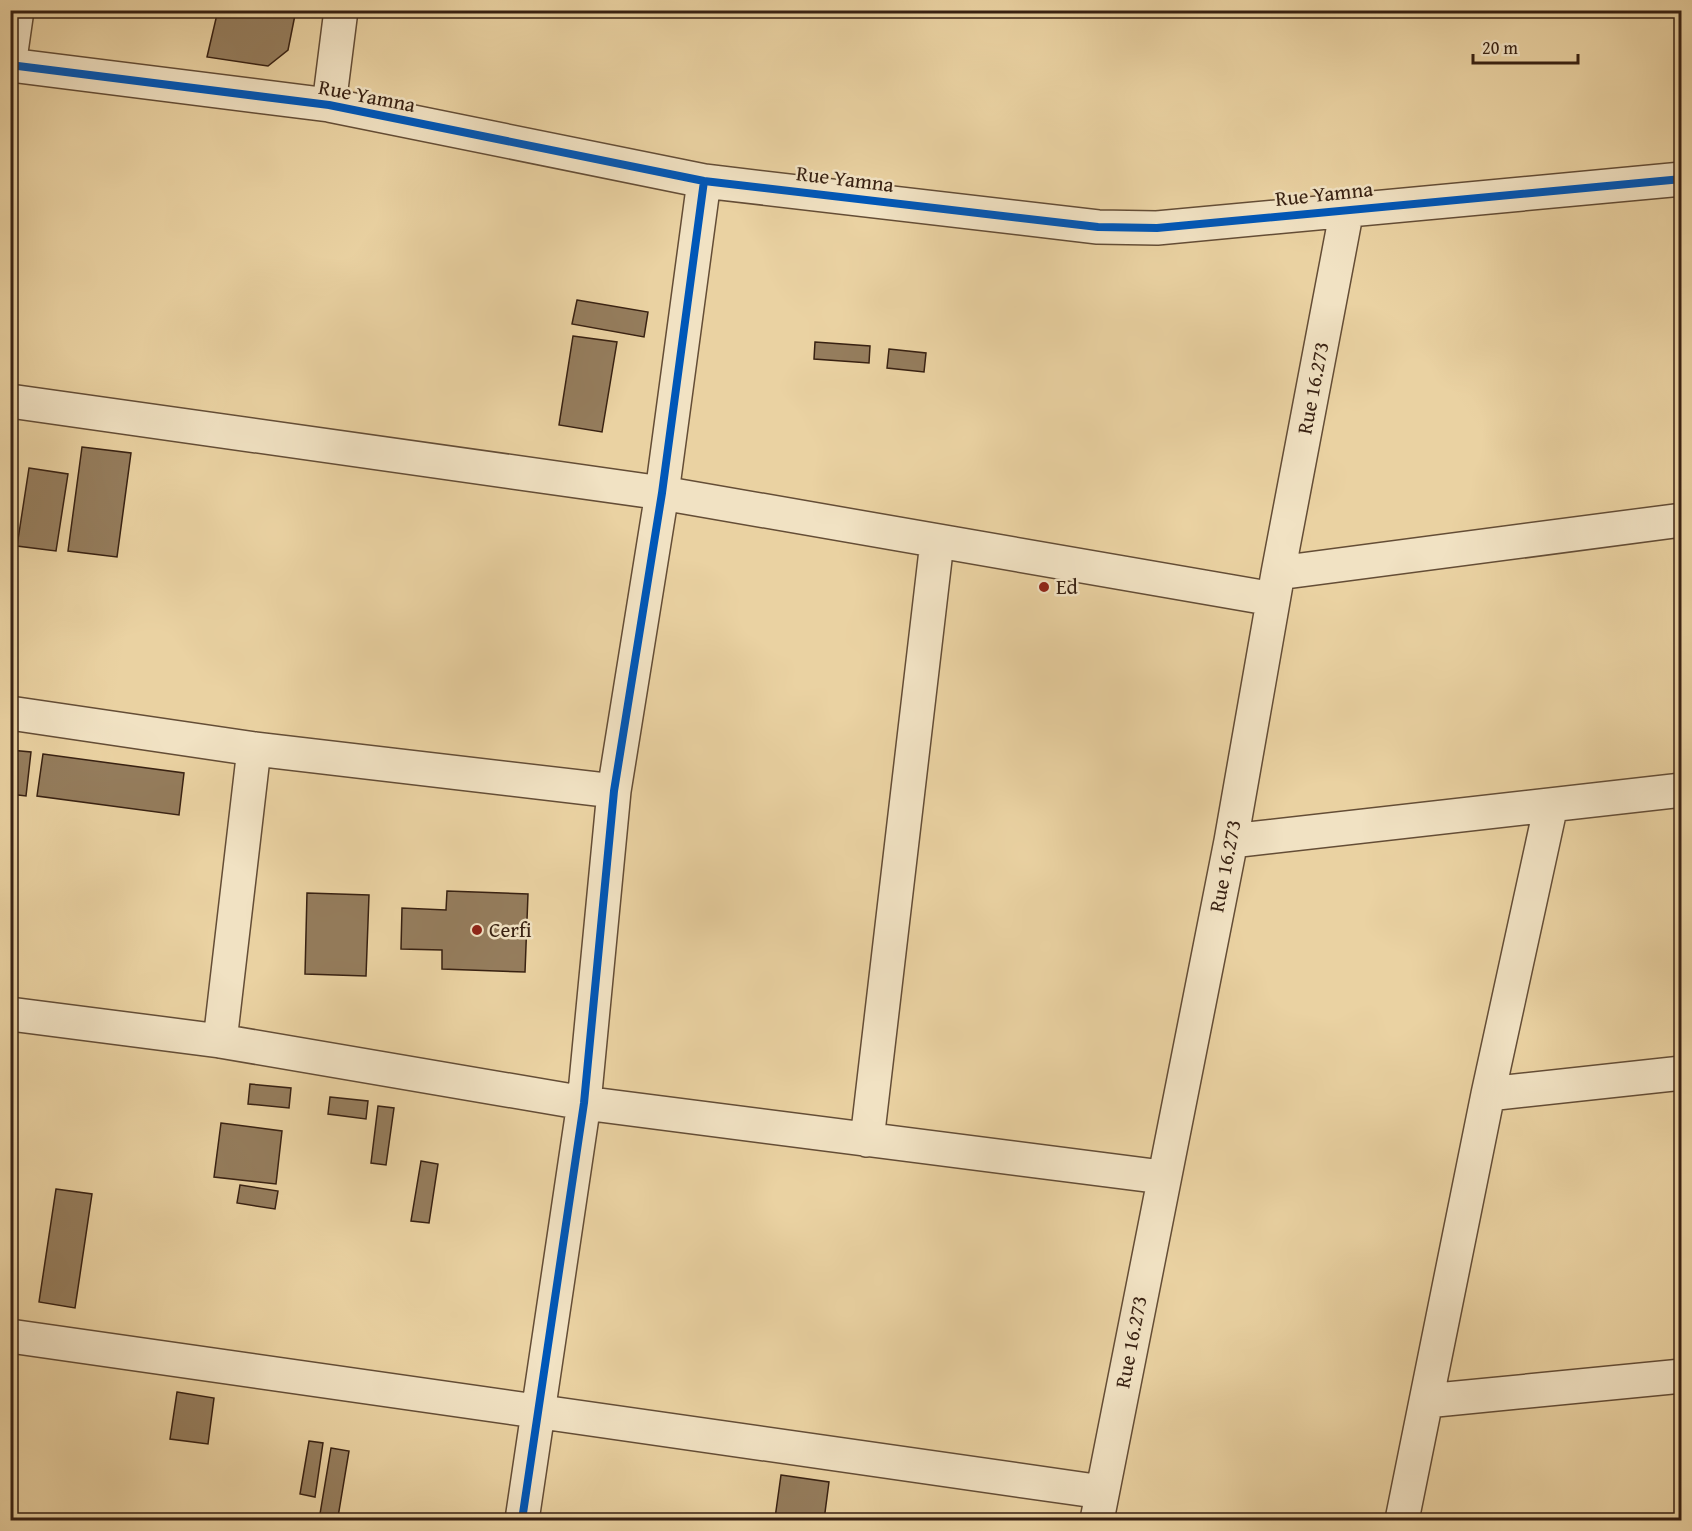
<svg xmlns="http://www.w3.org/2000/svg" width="1692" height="1531" viewBox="0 0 1692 1531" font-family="'Gentium Book Plus',serif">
	<rect width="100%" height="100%" fill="#ead2a2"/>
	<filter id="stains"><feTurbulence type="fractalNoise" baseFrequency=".00333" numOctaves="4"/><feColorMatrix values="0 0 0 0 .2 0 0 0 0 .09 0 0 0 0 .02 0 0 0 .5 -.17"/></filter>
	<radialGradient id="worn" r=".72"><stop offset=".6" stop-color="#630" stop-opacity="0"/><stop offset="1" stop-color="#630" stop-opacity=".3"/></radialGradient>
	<!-- building -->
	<path fill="#957d5d" stroke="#382112" stroke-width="1.5" d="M218 10H296L288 50 268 66 207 57Z
		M577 300 648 312 644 337 572 324Z
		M573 336 617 342 602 432 559 425Z
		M815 342 870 346 869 363 814 359Z
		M889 349 926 353 924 372 887 368Z
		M82 447 131 453 117 557 68 551Z
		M29 468 68 474 56 551 17 546Z
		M10 750 31 752 26 796 10 794Z
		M43 754 184 773 179 815 37 796Z
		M447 891 528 894 525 972 442 969V950L401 949 402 908 446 910Z
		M307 893 369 895 366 976 305 974Z
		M250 1084 291 1088 289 1108 248 1104Z
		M330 1097 368 1101 366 1119 328 1114Z
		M378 1106 394 1108 386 1165 371 1163Z
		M221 1123 282 1131 276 1184 214 1177Z
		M421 1161 438 1164 429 1223 411 1221Z
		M240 1185 278 1191 275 1209 237 1203Z
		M56 1189 92 1194 75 1308 39 1302Z
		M177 1392 214 1398 208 1444 170 1439Z
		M309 1441 323 1443 315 1497 300 1494Z
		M331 1448 349 1451 338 1517 320 1514Z
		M781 1475 829 1482 824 1520 775 1518Z"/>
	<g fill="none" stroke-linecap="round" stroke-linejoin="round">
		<!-- street casing -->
		<g stroke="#644d36" stroke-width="36">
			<path id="street" d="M10 59 17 10
				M10 65 329 105 704 181 1098 227 1157 228 1682 179
				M329 105 341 10
				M10 401 662 493 1273 599
				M1278 573 1682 520
				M10 713 254 749 614 791
				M1231 841 1682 790
				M10 1014 220 1041 584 1103 1162 1177
				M220 1041 254 749
				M1488 1094 1682 1073
				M867 1140 937 542
				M10 1336 1102 1492
				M1426 1401 1682 1376
				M522 1520 584 1103 614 791 662 493 704 181
				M1097 1520 1231 841 1278 573 1347 209
				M1402 1520 1488 1094 1551 805"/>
		</g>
		<!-- street -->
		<use href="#street" stroke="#f1e2c3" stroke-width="33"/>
		<!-- cycleway casing -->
		<g stroke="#f1e2c3" stroke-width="11">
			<path id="cycleway" d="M10 65 329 105 704 181 1098 227 1157 228 1682 179
				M522 1520 584 1103 614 791 662 493 704 181"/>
		</g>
		<!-- cycleway -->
		<use href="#cycleway" stroke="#0057b8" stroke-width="8"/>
	</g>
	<!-- markers -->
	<g fill="#8f2418" stroke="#f1e2c3" stroke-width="2">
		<circle cx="1044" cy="587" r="6"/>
		<circle cx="477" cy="930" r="6"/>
	</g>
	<g text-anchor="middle" stroke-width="5" stroke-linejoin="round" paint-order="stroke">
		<!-- street labels -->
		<g font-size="21" fill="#382112" stroke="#f1e2c3">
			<text transform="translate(367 96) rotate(11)" y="7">Rue Yamna</text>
			<text transform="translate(845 179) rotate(7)" y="7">Rue Yamna</text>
			<text transform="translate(1324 194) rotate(-6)" y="7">Rue Yamna</text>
			<text transform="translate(1313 388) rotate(-79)" y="7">Rue 16.273</text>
			<text transform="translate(1225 866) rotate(-79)" y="7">Rue 16.273</text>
			<text transform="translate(1131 1342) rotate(-79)" y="7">Rue 16.273</text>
		</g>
		<!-- poi labels -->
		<g font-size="21" fill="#382112" stroke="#f1e2c3" text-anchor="start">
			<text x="1056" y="594">Ed</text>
			<text x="489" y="937">Cerfi</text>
		</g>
	</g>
	<!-- margin -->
	<rect width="1692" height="1531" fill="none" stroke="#ead2a2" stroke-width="36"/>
	<rect x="12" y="12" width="1668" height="1507" fill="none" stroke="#382112" stroke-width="3"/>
	<rect x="18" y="18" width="1656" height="1495" fill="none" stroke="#382112" stroke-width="1.5"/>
	<!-- scale -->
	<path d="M1473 54v9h105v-9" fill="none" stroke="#382112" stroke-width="3"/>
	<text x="1482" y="54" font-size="18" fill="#382112" stroke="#f1e2c3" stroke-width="4.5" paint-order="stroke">20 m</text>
	<rect width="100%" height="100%" filter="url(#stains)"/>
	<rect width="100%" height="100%" fill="url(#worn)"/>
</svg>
